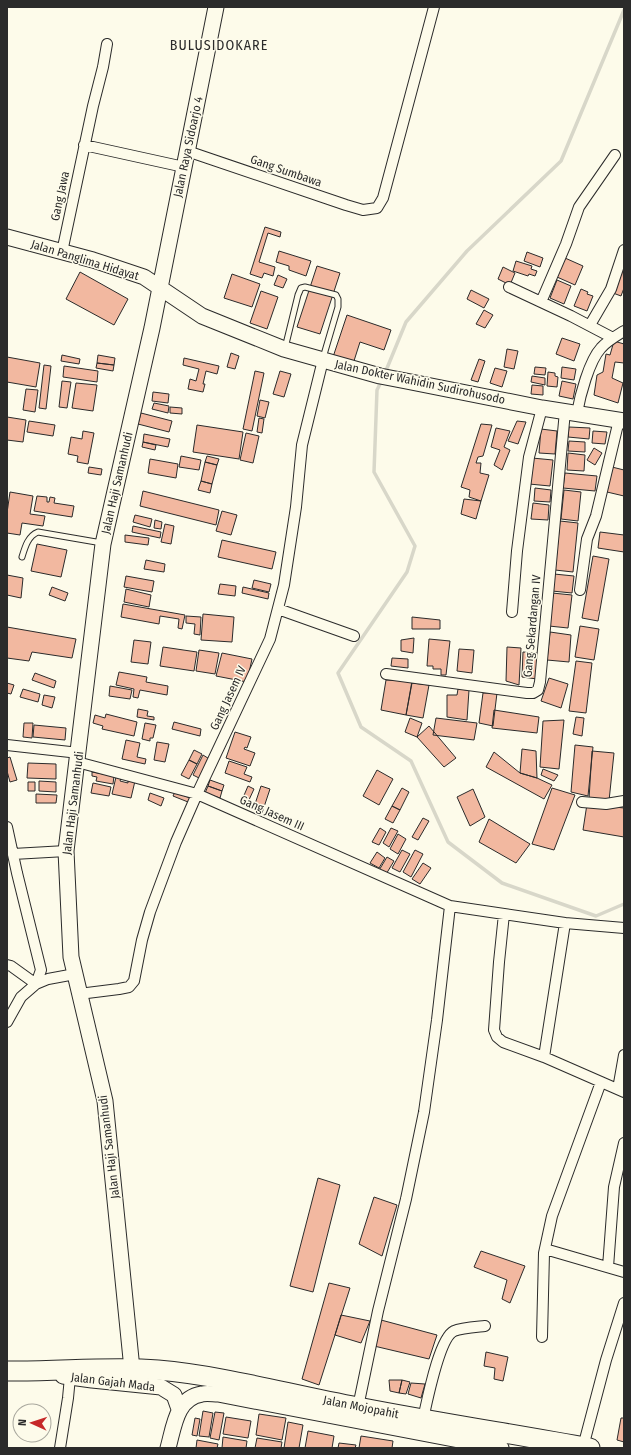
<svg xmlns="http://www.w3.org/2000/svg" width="631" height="1455" viewBox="0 0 631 1455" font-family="'Fira Sans Condensed',sans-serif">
	<rect width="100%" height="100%" fill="#fdfbea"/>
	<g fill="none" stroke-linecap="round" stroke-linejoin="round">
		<!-- stream -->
		<path stroke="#d8d7c9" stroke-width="3.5" d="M385 373 406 322 467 251 561 161 624 10
			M382 380 377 390 374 472 415 546 407 572 338 673 361 727 411 761 448 842 502 883 596 916 624 904"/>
	</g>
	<!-- building -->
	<path fill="#f2b8a0" stroke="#2b2b2b" d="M265 227 281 232 280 237 268 233 259 262 275 267 273 276 264 273 262 278 250 274Z
		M279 251 311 261 306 276 289 270V266L276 262Z
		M527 252 543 258 540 267 524 261Z
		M565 258 583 266 575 285 557 277Z
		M516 261 532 266 531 269 537 271 535 276 529 274 528 276 513 271Z
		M317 266 340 273 320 334 297 327Z
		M503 267 515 273 510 285 498 279Z
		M623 268 624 288 621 296 613 293Z
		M80 272 128 299 114 325 66 299Z
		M232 274 260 284 252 307 224 298Z
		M278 275 287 279 283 288 274 285Z
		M557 280 571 286 564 304 550 298Z
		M581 289 588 292 587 294 593 296 587 311 574 306Z
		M471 290 489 299 484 308 467 299Z
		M261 291 278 297 267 329 250 323Z
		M484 310 493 315 485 328 476 324Z
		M347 315 391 330 384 350 360 342 353 364 333 357Z
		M562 338 580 344 574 361 556 354Z
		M614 341 624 344V363L615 362 612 378 623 383 618 403 594 395 597 375 603 372 606 354 610 355Z
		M507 349 518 351 514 369 504 367Z
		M231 353 239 356 235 369 227 367Z
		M62 355 80 359 79 364 61 361Z
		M98 355 115 358 114 365 97 363Z
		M7 357 40 363 36 387 7 382Z
		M184 358 219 366 217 374 206 371 203 384H205L203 392 188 389 190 379 196 381 199 369 183 365Z
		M479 359 485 361 478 382 471 380Z
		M97 363 114 365 113 371 96 368Z
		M44 365 51 366 46 409 39 408Z
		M64 366 98 371 97 382 63 377Z
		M535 367 546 368 545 375 534 374Z
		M562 367 576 369 574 380 561 378Z
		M495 368 507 371 502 387 490 383Z
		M255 371 264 373 252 431 243 429Z
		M280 371 291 374 284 397 273 394Z
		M548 372 555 373V376L558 377 557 387 547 386Z
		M532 376 545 378V385L531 382Z
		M62 381 71 382 67 408 59 407Z
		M562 381 576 384 573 399 559 396Z
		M76 383 97 385 93 411 72 408Z
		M532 385 543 386V395L531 394Z
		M26 389 38 390 35 412 23 410Z
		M153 392 169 394 168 403 152 401Z
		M260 400 269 402 265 418 257 416Z
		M154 403 169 406 168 413 152 409Z
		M170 407 182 408V414L170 413Z
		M141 413 172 421 169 432 138 424Z
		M7 417 26 420 23 442 7 440Z
		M259 418 264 419 262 433 257 432Z
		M29 421 55 425 53 436 27 432Z
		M517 421 526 422 518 444 508 441Z
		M481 424 492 425 483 456 478 457 476 463H481L480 473 489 475 481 501 469 497 470 490 461 487Z
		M197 425 243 432 239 459 193 452Z
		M569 427 590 428 589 439 568 437Z
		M496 428 510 431 504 447 510 450 502 470 494 465 500 450 491 447Z
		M541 429 557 431 555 454 539 453Z
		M83 431 94 433 88 464 77 462 78 456 68 454 71 437 82 439Z
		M593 431 607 432 605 444 592 443Z
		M246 433 259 436 253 463 240 460Z
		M144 434 170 439 168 447 143 442Z
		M569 441 585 442V452L568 451Z
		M143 442 156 445 155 450 142 447Z
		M594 448 602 453 595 465 587 460Z
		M568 453 585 455 584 471 567 470Z
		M181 456 201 460 199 470 179 467Z
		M207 456 219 459 217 465 205 462Z
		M532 458 553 460 550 486 529 484Z
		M150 459 178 464 176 478 148 473Z
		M205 462 217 465 212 484 201 481Z
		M89 467 102 469 101 475 88 473Z
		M612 467 624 470V496L607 492Z
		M565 473 597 476 595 491 563 488Z
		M201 481 212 484 210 493 198 490Z
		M535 488 551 490 550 502 534 501Z
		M564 490 581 492 578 521 561 519Z
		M143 491 219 510 216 525 140 506Z
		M10 492 33 496 30 514 45 516 43 526 22 523 20 535 7 533V513Z
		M37 496 47 497V502H49L50 497 55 498 54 503 74 506 72 517 34 511Z
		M464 499 481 501 476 519 461 514Z
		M533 503 549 505 548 520 531 519Z
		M222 511 237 515 231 535 216 531Z
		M135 515 152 519 150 527 133 522Z
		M155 520 162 522 161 529 154 528Z
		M560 521 578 523 573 572 555 570Z
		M165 524 174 526 171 544 161 542Z
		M133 526 161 532 160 538 132 532Z
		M600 532 624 535V552L598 548Z
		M125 535 149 538 148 545 125 542Z
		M222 540 276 552 272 569 218 557Z
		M37 544 67 550 61 577 31 571Z
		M593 556 609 559 598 621 582 618Z
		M146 560 165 564 164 572 144 569Z
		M554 574 574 576 572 593 552 591Z
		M7 575 23 578 21 598 7 595Z
		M126 576 154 581 152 592 124 587Z
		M254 580 271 584 269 592 252 588Z
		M220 584 236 586 235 596 218 594Z
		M52 587 68 593 65 601 49 595Z
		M243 587 269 593 268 599 242 593Z
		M126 589 151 595 149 607 124 602Z
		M552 593 572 595 568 628 549 626Z
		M123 604 185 615 182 629 178 628 179 619 160 616 159 624 121 617Z
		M203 614 234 617 232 642 201 640Z
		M186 616 201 617 200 635 194 634 195 624 186 623Z
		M412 617 440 620V629H412Z
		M580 626 599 629 594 660 575 657Z
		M7 627 76 639 72 658 32 652 29 661 7 658Z
		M550 632 571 635 569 662 547 660Z
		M414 638 413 653 401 651V640Z
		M429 639 450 641 446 675H441V669H433V666H427Z
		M134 640 151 642 148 664 131 662Z
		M163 647 197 652 194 671 160 666Z
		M507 647 521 648 519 685 506 681Z
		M459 649 474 650 472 673 457 671Z
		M199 650 219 653 215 674 196 671Z
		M523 652 538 653 537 679 522 677Z
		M222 653 252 659 247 682 216 676Z
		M392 658 408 659V668L391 666Z
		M576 661 592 663 586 713 569 711Z
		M119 672 147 677 146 682 168 686 167 695 140 690 138 698 133 697 134 689 116 685Z
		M35 673 56 681 54 688 32 680Z
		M549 678 568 684 561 708 541 701Z
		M386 680 412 681 406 715 381 710Z
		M7 683 14 685 11 694 7 693Z
		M412 683 429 685 423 718 406 715Z
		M110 686 132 690 130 699 109 696Z
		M23 689 40 694 38 702 20 697Z
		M458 689 469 690 467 720 447 717V695H457Z
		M483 693H497L493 726 479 723Z
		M44 695 55 697 52 708 42 705Z
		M138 709 148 711 147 716 154 717V720L137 717Z
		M494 710 539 717 537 733 492 728Z
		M106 714 137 722 134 736 102 729 103 726 93 723 95 715 105 718Z
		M576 717 584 718 582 736 573 734Z
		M410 718 422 723 417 737 405 732Z
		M436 718 477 723 474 740 433 735Z
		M564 720 559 769 540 767 543 721Z
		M174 722 201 729 200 736 172 729Z
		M24 723H33L32 738 23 737Z
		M145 723 156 725 153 738H150V741L142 739Z
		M34 725 66 728 65 740 33 737Z
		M429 726 456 758 444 767 417 737Z
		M235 732 251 737 247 748 245 747 244 749 255 753 250 766 226 758Z
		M126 740 140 743 137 757 146 759 145 764 122 759Z
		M157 742 169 744 165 762 154 760Z
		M575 745 593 747 588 796 571 792Z
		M522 749 536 751 537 778 520 773Z
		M194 750 202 754 197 764 189 760Z
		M592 751 614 753 609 801 589 799Z
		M494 752 520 773 537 778 552 785 544 799 486 767Z
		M203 755 211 760 201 779 193 775Z
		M10 757 17 780 10 782 7 771V758Z
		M189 760 197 764 189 779 181 775Z
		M229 761 247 767 244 774 252 777 250 782 225 773Z
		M28 763 56 764V779L27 778Z
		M543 769 558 775 554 781 541 775Z
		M377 770 393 779 379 805 363 796Z
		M92 772 114 776 113 784 96 781 97 777 92 776Z
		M116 777 121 778 120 781 128 783V780L135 781 131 798 112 794Z
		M210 780 224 785 222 791 208 786Z
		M39 781 56 782V792L39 791Z
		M28 782H35V791H28Z
		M93 783 111 787 109 796 91 793Z
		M208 786 222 791 220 798 205 793Z
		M248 786 254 789 248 802 242 800Z
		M261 786 270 789 262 813 258 811 259 808 254 807Z
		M402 788 409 792 400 810 392 806Z
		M552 788 575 795 554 850 532 844Z
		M473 789 485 817 470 826 457 797Z
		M175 792 190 798 188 802 173 796Z
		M150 793 164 798 161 806 148 800Z
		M36 794 57 795 56 803H36Z
		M587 804 624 808V837L583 830Z
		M392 806 400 810 393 823 385 819Z
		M423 818 429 821 418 840 412 837Z
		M489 819 530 844 516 863 479 842Z
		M380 828 386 832 379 845 372 842Z
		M391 828 398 831 389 847 383 843Z
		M398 834 406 839 398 854 390 849Z
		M402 850 410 854 400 872 392 868Z
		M415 850 423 854 411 877 403 872Z
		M377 852 385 858 379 868 370 863Z
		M387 857 394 861 385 876 378 872Z
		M423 863 431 868 420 884 412 879Z
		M318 1178 340 1185 313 1292 290 1286Z
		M374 1197 397 1205 382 1256 359 1244Z
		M481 1251 525 1266 510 1303 502 1299 507 1280 474 1267Z
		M329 1283 350 1288 319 1385 302 1379Z
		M341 1315 370 1321 361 1343 335 1335Z
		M381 1320 437 1335 429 1359 374 1346Z
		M486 1352 508 1357 503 1381 494 1379 495 1368 484 1366Z
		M389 1380H402L399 1393 390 1391Z
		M402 1380 410 1382 406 1394 399 1393Z
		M411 1383 425 1384 421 1398 408 1394Z
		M203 1411 213 1413 209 1437 199 1436Z
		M215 1412 224 1413 219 1440 210 1438Z
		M259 1414 286 1418 282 1440 256 1435Z
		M226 1417 251 1421 248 1438 223 1434Z
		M195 1418 200 1419 197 1436 192 1435Z
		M621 1418H624V1442L617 1440Z
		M288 1422 303 1425 299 1448H284Z
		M308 1431 334 1436 332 1448H305Z
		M361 1436 393 1441 392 1448H359Z
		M223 1437 247 1441 246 1448H222Z
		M257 1438 282 1442 281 1448H255Z
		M197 1440 218 1444 217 1448H196Z
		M339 1443 356 1445 355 1448H338Z"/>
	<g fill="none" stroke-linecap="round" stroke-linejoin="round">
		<!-- lane casing -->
		<g stroke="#2b2b2b" stroke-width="7">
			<path id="lane" d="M285 348 298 295 301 288 305 287 336 295 338 299V307L323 358
				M22 557C25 547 28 536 38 532L102 543"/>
		</g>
		<!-- street casing -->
		<g stroke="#2b2b2b" stroke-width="12">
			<path id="street" d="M84 145 184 167
				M187 151 346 205 363 210 377 208 383 198 434 7
				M62 252 93 106 103 67 107 44
				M509 287 571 316 613 338
				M541 302 566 244 579 207 615 155
				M590 325 611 289 624 250
				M577 413C580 396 589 361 601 348 607 341 616 336 624 331
				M580 590 587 539 596 516 619 420
				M278 609 354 636
				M512 612 517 551 529 457 542 408
				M386 674 527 693H533L538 690 540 682 565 411
				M7 745 79 753
				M77 762 197 794 450 906 565 923 624 928
				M582 802 606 804 624 801
				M7 827 17 873 41 970 36 984 21 997 7 1022
				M13 854 66 851
				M504 914 499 962 494 1030 497 1037 503 1042 544 1057 624 1092
				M7 965 11 966 36 984
				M36 984 48 979 75 974
				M79 994 119 989 129 987 134 981 142 940 150 912 176 842 197 794 270 639 284 585 296 507 302 445 323 360
				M544 1057 565 923
				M618 1089 624 1055
				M545 1249 624 1272
				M608 1267 614 1187 624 1143
				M542 1337 544 1253 552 1216 601 1082
				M358 1407 378 1311 406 1199 424 1112 437 1020 450 906
				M423 1419C427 1402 439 1338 454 1331 461 1328 476 1327 485 1326
				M583 1447 606 1360 624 1303
				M60 1448 68 1398 70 1377"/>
		</g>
		<!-- secondary casing -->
		<g stroke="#2b2b2b" stroke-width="17">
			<path id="secondary" d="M7 237 93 260 144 277 202 316 284 349 380 376 406 381 542 408 624 421
				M132 1369 105 1101 71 957 66 851 103 544 152 328 216 7
				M63 1376 92 1380 161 1387 174 1395 179 1409
				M168 1448C174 1427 176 1398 202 1394 207 1393 213 1394 218 1394L501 1448"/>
		</g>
		<!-- highway casing -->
		<g stroke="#2b2b2b" stroke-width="21">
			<path id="highway" d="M7 1371C57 1372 108 1366 158 1370 226 1376 291 1395 358 1407 435 1422 513 1434 590 1448"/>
		</g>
		<!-- lane -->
		<use href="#lane" stroke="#fdfbea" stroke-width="5"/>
		<!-- street -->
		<use href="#street" stroke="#fdfbea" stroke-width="10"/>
		<!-- secondary -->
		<use href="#secondary" stroke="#fdfbea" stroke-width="15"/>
		<!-- highway -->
		<use href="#highway" stroke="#fdfbea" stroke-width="19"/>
	</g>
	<g text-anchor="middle" stroke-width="3" stroke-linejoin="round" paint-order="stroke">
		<!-- street labels -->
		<g font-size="12" fill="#2b2b2b" stroke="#fdfbea">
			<text transform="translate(188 147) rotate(-78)" y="4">Jalan Raya Sidoarjo 4</text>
			<text transform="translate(286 171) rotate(19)" y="4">Gang Sumbawa</text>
			<text transform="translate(60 196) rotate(-78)" y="4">Gang Jawa</text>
			<text transform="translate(85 260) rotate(17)" y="4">Jalan Panglima Hidayat</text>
			<text transform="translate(420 382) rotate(12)" y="4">Jalan Dokter Wahidin Sudirohusodo</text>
			<text transform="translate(117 483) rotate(-77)" y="4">Jalan Haji Samanhudi</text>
			<text transform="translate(532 626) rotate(-85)" y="4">Gang Sekardangan IV</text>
			<text transform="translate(228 698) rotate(-65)" y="4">Gang Jasem IV</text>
			<text transform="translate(73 803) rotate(-83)" y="4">Jalan Haji Samanhudi</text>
			<text transform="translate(272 813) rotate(24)" y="4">Gang Jasem III</text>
			<text transform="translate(109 1147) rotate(-97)" y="4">Jalan Haji Samanhudi</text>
			<text transform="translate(113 1382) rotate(7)" y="4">Jalan Gajah Mada</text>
			<text transform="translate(361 1407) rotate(11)" y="4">Jalan Mojopahit</text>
		</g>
		<!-- quarter labels -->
		<g font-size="14" letter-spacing="1" fill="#2b2b2b" stroke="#fdfbea">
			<text x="219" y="50">BULUSIDOKARE</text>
		</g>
	</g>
	<!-- border -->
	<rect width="631" height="1455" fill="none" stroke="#2b2b2b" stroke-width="16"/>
	<!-- north arrow -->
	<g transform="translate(32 1423) rotate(273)"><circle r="19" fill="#fdfbea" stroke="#a9a89e"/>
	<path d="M0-3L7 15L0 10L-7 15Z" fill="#c62828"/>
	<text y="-6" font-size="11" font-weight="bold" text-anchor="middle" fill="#2b2b2b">N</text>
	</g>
</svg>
